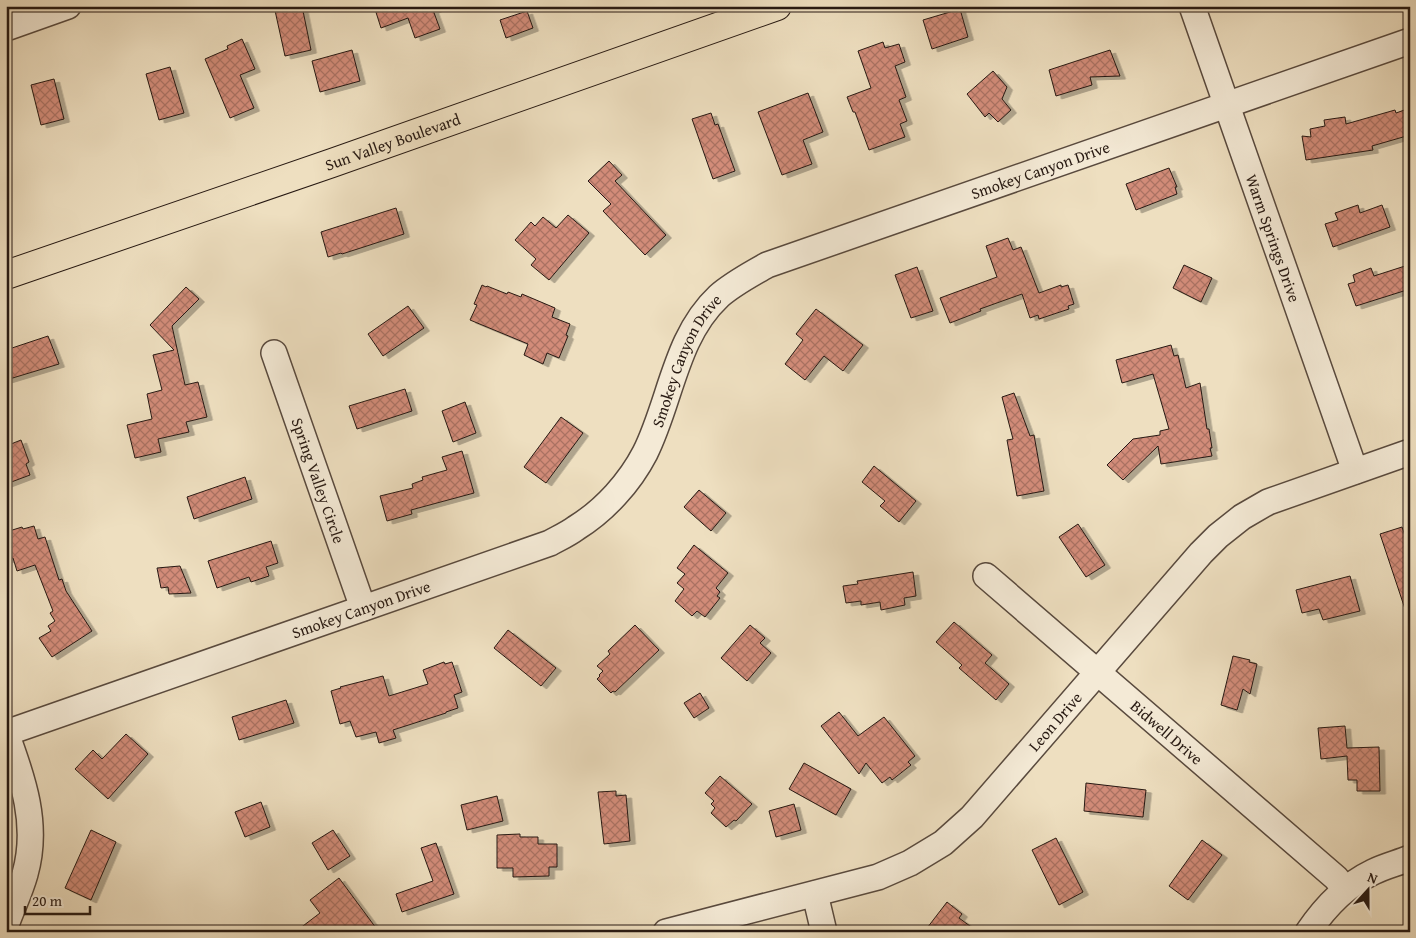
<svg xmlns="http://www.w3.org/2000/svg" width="1416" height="938" viewBox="0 0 1416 938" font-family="'Gentium Book Plus',serif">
	<defs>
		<pattern id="building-cross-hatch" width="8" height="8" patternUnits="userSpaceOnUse" patternTransform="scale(1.25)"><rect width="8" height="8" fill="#d28c79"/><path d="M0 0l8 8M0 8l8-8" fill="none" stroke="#aa7262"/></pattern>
		<filter id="shadow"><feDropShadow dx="5.5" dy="3" stdDeviation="0" flood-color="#0004"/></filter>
	</defs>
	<rect width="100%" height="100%" fill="#eedfc0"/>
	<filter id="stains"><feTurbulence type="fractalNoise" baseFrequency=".004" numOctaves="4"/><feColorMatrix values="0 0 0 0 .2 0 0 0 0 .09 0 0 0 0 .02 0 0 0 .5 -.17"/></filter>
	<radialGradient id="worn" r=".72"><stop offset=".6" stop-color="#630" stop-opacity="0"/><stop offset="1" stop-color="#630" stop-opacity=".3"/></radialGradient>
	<!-- building -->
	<path fill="url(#building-cross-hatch)" stroke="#271912" filter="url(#shadow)" d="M274 6H302L311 50 285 56Z
		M374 6H435L436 9 433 10 440 29 415 38 408 18 381 28Z
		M960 9 968 37 932 49 923 20Z
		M527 11 533 28 506 38 500 20Z
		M242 39 255 69 240 75 254 108 230 118 205 59 228 49 227 46Z
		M883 42 885 48 899 44 905 62 895 66 906 97 899 100 907 121 900 124 905 137 869 150 855 112H853L847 97 871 88 858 51Z
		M352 50 360 81 320 92 312 61Z
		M1110 50 1120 76 1090 77 1092 85 1056 96 1049 70Z
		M170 67 184 113 159 120 146 74Z
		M993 71 1007 87 1002 99 1011 110 998 122 989 113 985 117 967 94Z
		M54 79 64 119 41 125 31 85Z
		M808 93 823 132 803 140 812 164 782 175 758 112Z
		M1410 108V135L1372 146 1373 150 1306 160 1302 136 1311 137 1310 129 1325 126 1324 120 1345 117 1346 124 1395 110 1396 113Z
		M711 113 715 125 718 124 735 171 713 179 692 119Z
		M609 161 622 175 615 181 666 235 645 255 603 211 611 204 588 181Z
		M1169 168 1177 187H1175L1177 194 1136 210 1126 184Z
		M1358 205 1360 213 1382 205 1390 227 1333 247 1325 224 1338 220 1335 213Z
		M396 208 404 234 342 254 341 253 328 257 321 232Z
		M568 215 589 233 549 280 531 265 536 259 515 240 531 222 535 226 543 217 556 228Z
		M1008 238 1013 250 1021 247 1039 293 1061 285V287L1068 285 1074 304 1068 306 1069 309 1039 319 1038 315 1030 318 1022 294 980 309 981 311 950 323 940 298 997 277 986 246Z
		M1184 265 1212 278 1201 302 1173 288Z
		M1405 266 1410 279V289L1356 306 1348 284 1355 282 1353 275 1371 268 1374 276Z
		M917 267 933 311 911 318 895 275Z
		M482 285 486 287 487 286 507 294 508 292 521 297 522 294 555 308 552 317 570 324 566 335 568 336 559 358 547 353 543 364 524 355 528 344 470 320 477 305 474 304Z
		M186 287 199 299 172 326 185 385 198 382 207 417 186 422 189 432 158 439 161 452 135 458 127 425 152 419 147 394 162 390 153 355 174 350 150 325Z
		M408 306 424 328 383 356 368 334Z
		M816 309 863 345 843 371 824 356 805 380 785 364 803 340 796 334Z
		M48 336 59 364 6 380V350Z
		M1171 345 1174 356 1178 355 1186 388 1200 383 1207 429H1209L1212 448H1210L1212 456 1161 464 1158 446 1123 480 1107 465 1133 439 1160 435V431L1169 429 1153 374 1122 383 1116 360Z
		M405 389 412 411 357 429 349 406Z
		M1014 393 1030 436 1034 435 1044 491 1017 496 1007 440 1013 439 1002 397Z
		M465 402 476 433 453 442 442 411Z
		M561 417 583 433 546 483 524 467Z
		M21 440 29 462 26 464 30 475 6 484V446Z
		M462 451 474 493 411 510 412 514 387 521 380 496 413 488 412 484 423 480 422 477 447 470 442 457Z
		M874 466 916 501 899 522 880 506 885 501 862 482Z
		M245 477 252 499 194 519 187 497Z
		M699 490 726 513 711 531 684 507Z
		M1078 524 1105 565 1086 577 1059 537Z
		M34 526 38 539 45 537 59 580 62 579 66 591 92 631 52 657 39 638 51 631 48 626 55 621 50 613 53 611 35 565 17 571 13 558 6 560V532L22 527 23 529Z
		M1402 527 1410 550V614L1407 615 1380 534Z
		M271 541 278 563 266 567 269 576 251 582 249 577 217 588 208 561Z
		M694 545 728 573 716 588 720 592 717 596 720 598 705 617 697 611 692 616 675 601 684 589 677 583 685 574 677 568Z
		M180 566 191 593 169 594 168 587 161 588 157 568Z
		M913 572 916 596 904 598 905 605 881 610 880 602 861 605V601L846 603 843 586 858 584 857 581Z
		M1350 576 1360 611 1323 620 1319 609 1302 613 1296 590Z
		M954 622 992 655 985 663 1009 684 996 700 959 668 962 665 936 642Z
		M635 625 659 650 615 692 613 691 611 693 597 679 600 676 599 675 603 671 597 666 610 654 608 651Z
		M750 625 765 638 760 643 771 653 747 681 721 658Z
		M508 630 556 668 541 686 494 648Z
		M1233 656 1250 660 1249 662 1257 664 1250 694 1243 689 1237 710 1221 705Z
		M444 662 445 664 452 662 462 692 454 695 458 708 446 712V713L393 730 396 738 379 743 376 732 356 737 350 721 340 724 331 691 341 688 340 687 383 676 389 696 428 684 423 670Z
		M700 693 709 708 694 718 684 703Z
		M286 700 294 723 239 740 232 717Z
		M839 712 858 736 884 717 915 756 908 762 911 765 892 780 890 777 882 783 866 763 859 774 821 726Z
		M1345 726 1347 748 1379 747 1380 791H1357V780H1348L1347 756 1321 759 1318 728Z
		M126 734 148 754 108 799 75 769 93 750 102 759Z
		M804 763 851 789 836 815 789 789Z
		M720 776 752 804 736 821 734 820 726 827 711 813 715 808 711 804 714 801 705 793Z
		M1086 783 1146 790 1143 817 1084 811Z
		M616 791V796L626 795 630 841 604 844 598 792Z
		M497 796 503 821 467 830 461 805Z
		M261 802 270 827 245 837 235 812Z
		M794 804 801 830 776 837 769 811Z
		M91 830 116 842 91 900 65 888Z
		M333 830 350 856 328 870 312 843Z
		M520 834V837H538V844H557V867H549V876L513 877V868H497V835Z
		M1056 838 1083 892 1059 905 1032 850Z
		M1202 840 1222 855 1188 900 1169 886Z
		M436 843 454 894 402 912 396 894 433 881 421 848Z
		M339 878 379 932H295L320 913 310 900Z
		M947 902 962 914 959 918 978 932H924Z"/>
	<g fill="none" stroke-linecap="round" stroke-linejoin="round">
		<!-- minor casing -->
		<g stroke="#594a3e" stroke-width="28">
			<g id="minor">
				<path id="s1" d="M1192 6 1355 471"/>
				<path d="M6 28 68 6"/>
				<path id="s2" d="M274 353 363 608"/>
				<path id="s3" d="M986 576 1336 878 1345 889"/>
				<path id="s4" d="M6 733 550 543C559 538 568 534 576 528 605 510 630 482 645 453 671 401 675 337 719 296 734 283 750 275 767 265L1410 41"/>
				<path d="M6 733C23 779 39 825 25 874 20 892 12 908 6 925"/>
				<path d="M815 894 824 932"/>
				<path id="s5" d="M666 932 878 877 910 863 943 843 972 817 1201 553 1218 536 1242 517 1268 502 1410 452"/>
				<path d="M1308 932C1325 907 1346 885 1373 872 1385 866 1398 863 1410 858"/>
			</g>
		</g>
		<!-- major casing -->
		<g stroke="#271912" stroke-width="30">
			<g id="major">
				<path id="s6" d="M6 275 332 163 777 6"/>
			</g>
		</g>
		<!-- minor -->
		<use href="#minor" stroke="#f4ead6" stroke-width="25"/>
		<!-- major -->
		<use href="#major" stroke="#eedfc0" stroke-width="28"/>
	</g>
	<g text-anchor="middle" stroke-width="4" stroke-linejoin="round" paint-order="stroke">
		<!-- street labels -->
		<g font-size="16" fill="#271912" stroke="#f4ead6">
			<text dy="6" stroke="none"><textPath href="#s6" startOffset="409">Sun Valley Boulevard</textPath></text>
			<text dy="6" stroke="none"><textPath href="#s4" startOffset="1231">Smokey Canyon Drive</textPath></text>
			<text dy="6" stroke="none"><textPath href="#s1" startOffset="246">Warm Springs Drive</textPath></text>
			<text dy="6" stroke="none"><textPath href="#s4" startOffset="811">Smokey Canyon Drive</textPath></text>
			<text dy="6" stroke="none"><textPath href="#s2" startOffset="135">Spring Valley Circle</textPath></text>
			<text dy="6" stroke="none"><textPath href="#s4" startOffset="376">Smokey Canyon Drive</textPath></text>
			<text dy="6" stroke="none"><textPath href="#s5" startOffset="458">Leon Drive</textPath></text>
			<text dy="6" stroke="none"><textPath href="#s3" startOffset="239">Bidwell Drive</textPath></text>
		</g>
	</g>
	<!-- margin -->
	<rect width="1416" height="938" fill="none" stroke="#eedfc0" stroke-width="25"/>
	<rect x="8" y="8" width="1401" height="923" fill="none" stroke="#271912" stroke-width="2.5"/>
	<rect x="12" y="12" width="1391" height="913" fill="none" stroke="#271912"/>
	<!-- north arrow -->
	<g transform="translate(1368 890) rotate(21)" stroke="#f4ead6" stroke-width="4" paint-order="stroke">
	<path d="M0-4L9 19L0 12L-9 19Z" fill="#271912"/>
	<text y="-8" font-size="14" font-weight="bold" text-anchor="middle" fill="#271912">N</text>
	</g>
	<!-- scale -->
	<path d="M25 906v8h65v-8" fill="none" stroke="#271912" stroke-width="2.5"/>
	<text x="32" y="906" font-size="15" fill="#271912" stroke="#f4ead6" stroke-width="4" paint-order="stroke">20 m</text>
	<rect width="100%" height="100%" filter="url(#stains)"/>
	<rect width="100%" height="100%" fill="url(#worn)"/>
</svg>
